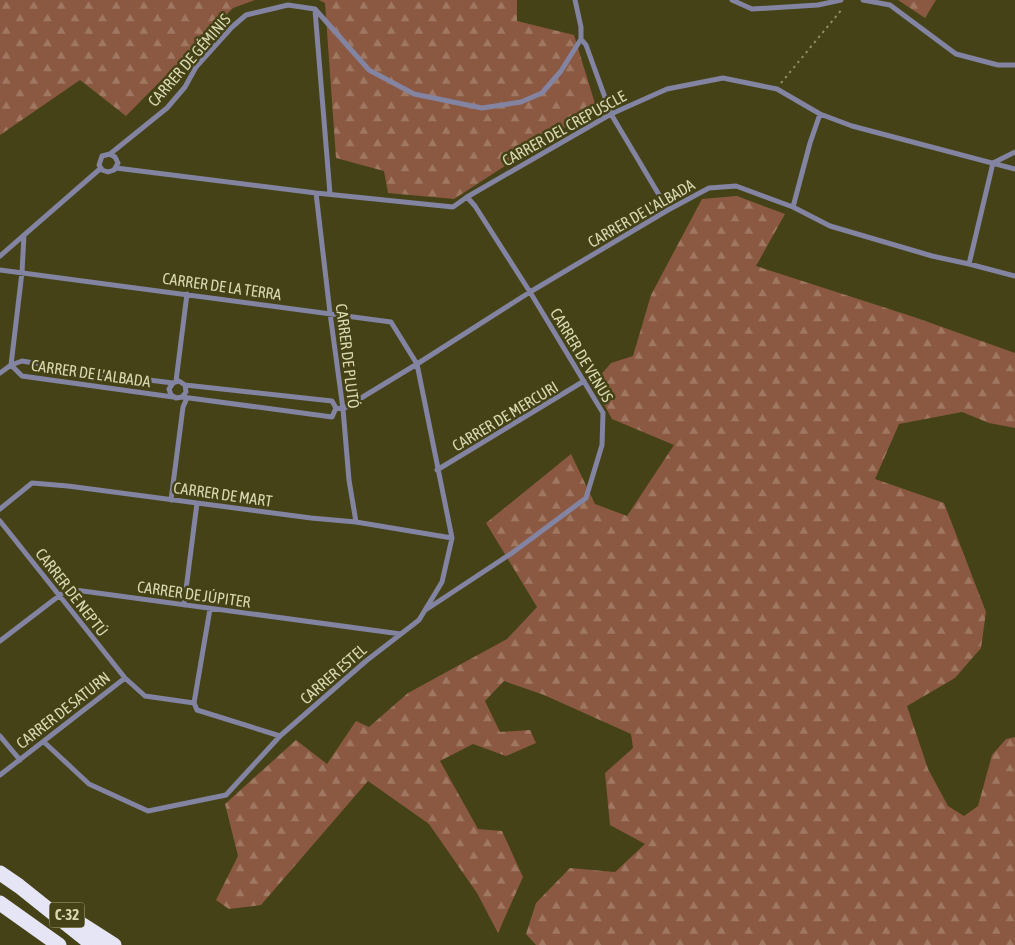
<svg xmlns="http://www.w3.org/2000/svg" width="1015" height="945" viewBox="0 0 1015 945" font-family="'Asap Condensed',sans-serif">
	<defs>
		<pattern id="forest-firs" width="22" height="20" patternUnits="userSpaceOnUse" patternTransform="scale(1.25)"><rect width="22" height="20" fill="#8b5941"/><path d="M5 1l3.5 6h-7zM16 11l3.5 6h-7z" fill="#a07862"/></pattern>
	</defs>
	<rect width="100%" height="100%" fill="#444216"/>
	<!-- forest -->
	<path fill="url(#forest-firs)" d="M0 0H255L233 8 126 116 80 80 0 135Z
		M319 0H517V21L574 35 596 107 454 199 388 193 384 171 336 158 325 3Z
		M898 0H936L925 18Z
		M737 196 785 214 756 266 914 317 1015 353V428L989 423 962 412 899 424 875 479 944 503 986 612 981 648 955 678 907 706 928 769 948 806 964 816 978 806 992 755 1006 739 1015 737V945H536L526 934 536 903 570 868 615 872 645 844 610 825 605 773 633 748 631 734 544 695 504 681 485 701 500 732 530 730 536 743 506 756 473 744 440 761 478 829 502 831 523 877 498 933 477 893 429 824 368 781 261 905 229 909 216 900 238 856 225 804 296 740 327 764 356 721 369 727 408 693 507 639 537 607 486 523 571 454 595 504 627 516 674 445 612 419 593 384 611 363 633 356 651 295 702 199Z"/>
	<g fill="none" stroke-linecap="round" stroke-linejoin="round">
		<!-- path -->
		<path stroke="#8f8d63" stroke-width="2" stroke-dasharray="2.5 4" stroke-linecap="butt" d="M781 83 843 8"/>
		<!-- minor -->
		<path stroke="#8383a2" stroke-width="5" d="M732 0 752 9 818 5 841 0
			M863 0 890 5 956 54 998 65H1015
			M315 10 330 194
			M581 39 586 45 611 114 668 210
			M110 154 115 157 118 163 114 170 108 172 102 170 99 165 102 156 110 154 167 108 185 87 196 67 232 27 246 15 288 5 315 9 369 70 414 94 482 108 521 102 542 93 561 71 581 39V27L575 0
			M116 168 316 193 453 207 467 197 611 114 667 89 723 78 777 89 820 114 852 126 1015 169
			M316 193 330 313 343 409 349 480 356 522
			M793 207 810 143 820 114
			M0 256 101 168
			M969 264 993 163 1015 152
			M0 270 391 322 417 364 452 538 442 582 419 620 366 661 280 736 226 795 148 811 89 784 44 742
			M0 373 11 365 22 272 24 235
			M176 381 187 294
			M173 383 169 389 171 395 176 398 182 397 186 392 185 385 179 381 173 383 100 374 22 361 11 365 22 376 173 397
			M185 385 332 401 336 408
			M182 397 332 417 336 408
			M336 408 343 409 417 364 530 292 668 210 709 188 736 186 793 207 830 226 932 256 969 264 1015 276
			M437 470 584 381
			M171 500 183 407 187 398
			M0 509 32 483 68 486 311 518 356 522 452 538
			M0 521 125 678
			M184 605 197 503
			M427 609 512 553 586 498 602 445 603 413 530 292 475 206 467 197
			M0 641 68 589 401 634
			M194 703 210 609
			M0 736 20 760
			M0 775 125 678 145 696 194 703 197 710 280 736"/>
		<!-- motorway -->
		<path stroke="#e5e5f5" stroke-width="15" d="M0 873 19 886 93 945
			M0 903 59 945
			M78 922 114 945"/>
	</g>
	<g text-anchor="middle" stroke-width="5" stroke-linejoin="round" paint-order="stroke">
		<!-- shield labels -->
		<rect fill="#444216" stroke="#acaa81" stroke-width="1" x="49.5" y="902.5" width="35" height="25" rx="4"/>
		<g font-size="15" font-weight="bold" fill="#d8d7af">
			<text x="67" y="920">C-32</text>
		</g>
		<!-- street labels -->
		<g font-size="16" fill="#d8d7af" stroke="#444216">
			<text transform="translate(189 60) rotate(-49)" y="6">CARRER DE GÉMINIS</text>
			<text transform="translate(564 128) rotate(-29)" y="6">CARRER DEL CREPUSCLE</text>
			<text transform="translate(641 213) rotate(-30)" y="6">CARRER DE L'ALBADA</text>
			<text transform="translate(222 286) rotate(8)" y="6">CARRER DE LA TERRA</text>
			<text transform="translate(582 355) rotate(59)" y="6">CARRER DE VENUS</text>
			<text transform="translate(348 356) rotate(83)" y="6">CARRER DE PLUTÓ</text>
			<text transform="translate(91 373) rotate(8)" y="6">CARRER DE L'ALBADA</text>
			<text transform="translate(505 416) rotate(-31)" y="6">CARRER DE MERCURI</text>
			<text transform="translate(223 494) rotate(8)" y="6">CARRER DE MART</text>
			<text transform="translate(72 592) rotate(52)" y="6">CARRER DE NEPTÚ</text>
			<text transform="translate(194 594) rotate(8)" y="6">CARRER DE JÚPITER</text>
			<text transform="translate(333 674) rotate(-41)" y="6">CARRER ESTEL</text>
			<text transform="translate(63 710) rotate(-38)" y="6">CARRER DE SATURN</text>
		</g>
	</g>
</svg>
